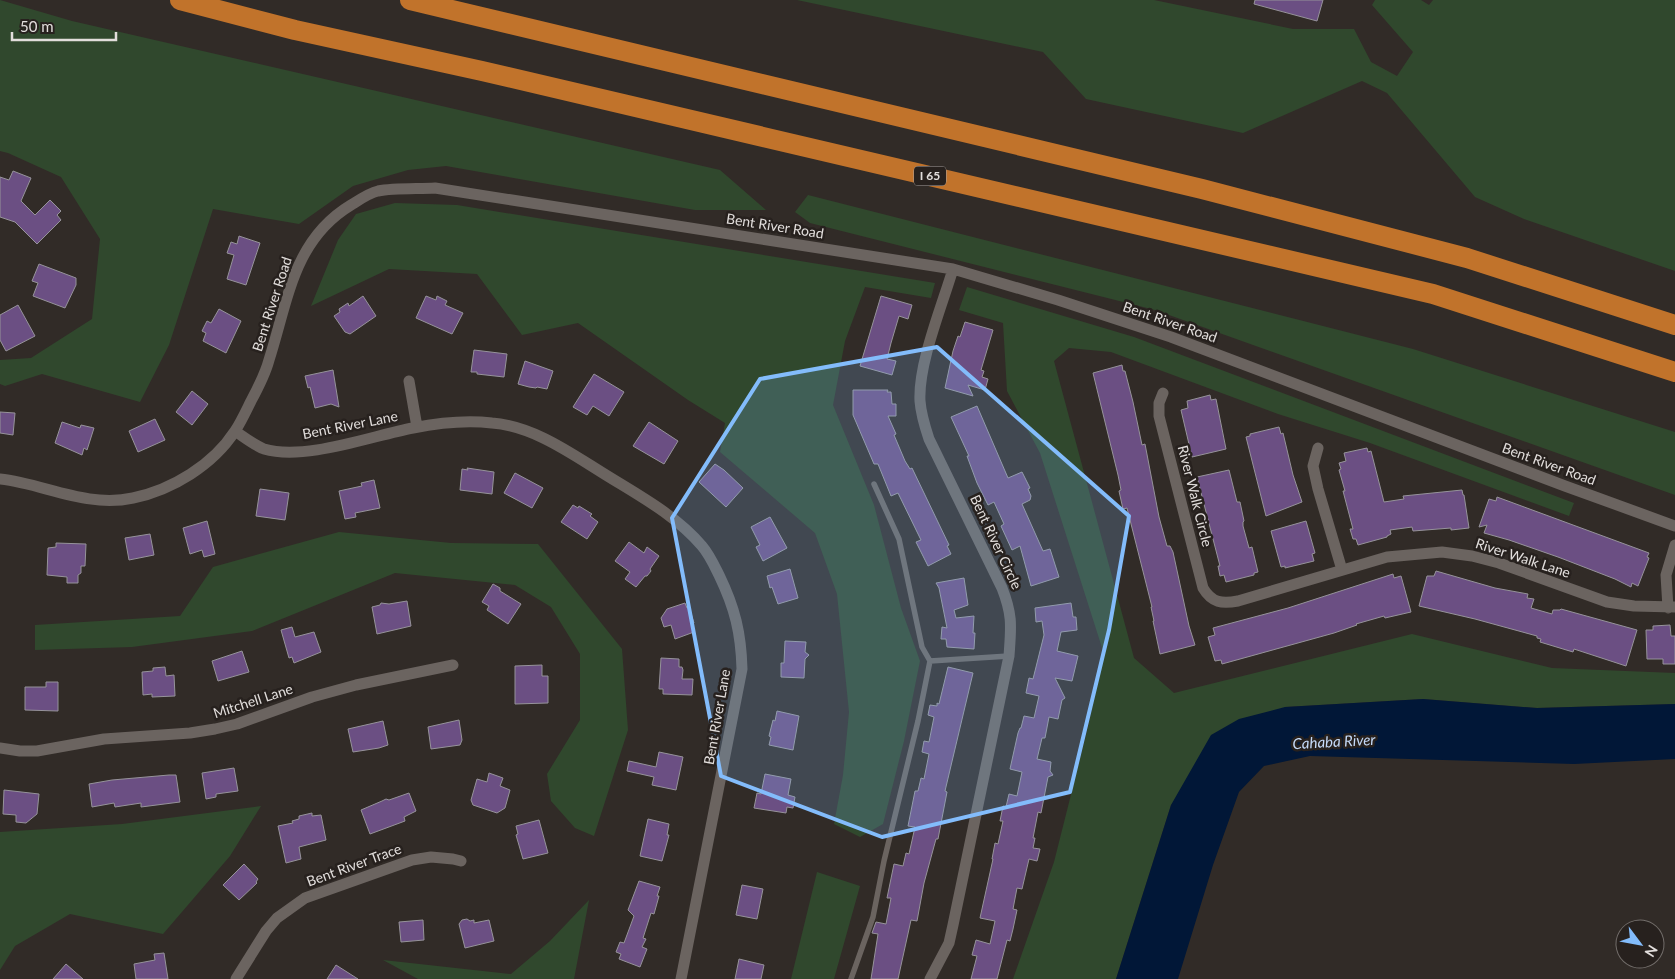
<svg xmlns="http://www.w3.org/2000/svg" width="1675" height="979" viewBox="0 0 1675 979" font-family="Lato,sans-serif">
	<rect width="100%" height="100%" fill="#312b27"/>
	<!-- green -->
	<path fill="#30482d" d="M0 0 72 21 720 170 766 210H695L446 166 408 170 353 186 299 224 213 209 169 345 140 402 42 374 5 386 0 384V360L31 358 92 319 100 239 61 177 8 153 0 151Z
		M797 0H1154L1293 29H1354L1371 62 1397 76 1413 52 1372 5 1375 0H1421L1429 5 1433 0H1675V271L1524 219 1475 197 1387 93 1362 81 1243 133 1086 99 1043 52Z
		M808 195 1413 349 1675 432V495L1155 310 810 223 795 212Z
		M395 203 457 205 935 283 931 298 865 287 845 341 833 405 874 505 901 608 920 661 904 741 883 824 860 837 834 824 843 775 849 712 837 594 815 533 720 452 725 423 688 400 578 323 522 335 477 274 389 269 311 306 338 240 356 214Z
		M967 287 1134 337 1574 503 1569 516 1370 443 1278 414 1111 352 1069 348 1054 361 1134 658 1174 693 1412 634 1552 668 1675 673V704L1537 708 1423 699 1285 707 1171 805 1116 979H1013L1054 862 1087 731 1104 654 1040 453 1007 391 1003 323 959 310Z
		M339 532 451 543 538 544 622 649 628 730 594 836 575 828 551 801 547 774 580 720V654L551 607 515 585 395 573 252 631 132 647 35 650V625L180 616 213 567Z
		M261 806 230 856 163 934 70 914 15 946 0 970V832L122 824Z
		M817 872 860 886 834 979H791Z
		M589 900 574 979H418L383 960 511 974 550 941Z"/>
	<!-- water -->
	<path fill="#011737" d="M1423 699 1537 708 1675 704V759L1574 764 1310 756 1264 766 1239 792 1213 865 1178 979H1116L1171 805 1211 735 1239 719 1285 707Z"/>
	<!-- building -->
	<path fill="#6b4f83" stroke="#96939a" d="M1255 0H1323L1317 21 1254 4Z
		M13 171 31 178 21 201 35 215 50 200 61 211 57 215 61 220 37 244 15 222 0 217V177L9 180Z
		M239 236 260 243 246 285 227 279 234 255 227 253 231 242 237 244Z
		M39 264 76 278V285L65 308 33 296 38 283 32 281Z
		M363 296 376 316 350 334 345 332 334 316 340 312 339 309 348 303 349 306Z
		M426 296 436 300 437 296 447 301 445 305 463 313 452 334 416 318Z
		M881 296 912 305 908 319 899 316 891 343 887 359 896 361 892 375 860 366Z
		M18 305 35 336 6 351 0 340V315Z
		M219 309 241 321 226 353 203 341 206 333 202 331 207 321 211 323Z
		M965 322 993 330 981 370 984 371 982 377 988 379 985 390 968 385 973 396 945 388 953 351 958 336 960 337Z
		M474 350 507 354 504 377 477 374V372H471Z
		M525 361 553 371 547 389 537 387 536 388 529 387 518 384Z
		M1122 365 1123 371H1125L1133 402 1142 445 1145 444 1159 517 1167 546H1170L1173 552 1189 626 1195 645 1160 654 1153 621H1154L1151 607H1152L1127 508 1123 509 1119 491 1121 490 1118 475 1093 373Z
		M333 370 339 407 331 404 315 408 310 387 308 388 305 376Z
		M594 374 624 392 609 416 593 406 587 415 573 407Z
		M853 390H888L887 392H891L892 404H896V416H888L896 434 894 435 905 461 910 469 912 468 949 545 947 546 951 554 928 566 916 542 921 540 898 493 891 496 878 464H874L853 415Z
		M192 391 208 404 192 425 176 412Z
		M1210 395 1211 400 1216 399 1226 449 1192 457 1181 410 1188 408 1187 401Z
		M977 406 1008 478 1022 472 1030 488 1028 489 1031 496 1030 500 1022 504 1043 551 1050 549 1059 577 1031 586 1020 546 1012 550 1001 526 1004 524 994 502 988 505 977 483 967 456H969L951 417Z
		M0 412 15 413 13 435 0 433Z
		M155 419 165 440 138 452 129 431Z
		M62 422 80 428 81 425 94 428 87 450 84 448 82 455 55 443Z
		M649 422 678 441 664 464 633 446Z
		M1279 427 1281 434 1283 433 1293 475 1302 502 1266 516 1246 437 1250 436V434Z
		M1367 448 1368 452 1371 451 1384 502 1404 499 1403 496 1462 490 1463 495H1464L1469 528 1451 530V528L1413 531 1412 527 1390 530 1391 534 1387 536V537L1358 545 1356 539H1353L1350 529H1353L1343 491H1345L1339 470 1341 469 1339 463 1346 461 1344 453Z
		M715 464 724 470 743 488 726 507 699 482Z
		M467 468 494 472 492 494 460 490 462 469 468 470Z
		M1229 470 1237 502H1240L1244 521 1243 522V526L1249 548 1252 547 1258 572 1254 573V575L1226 582 1224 575 1220 576 1218 566H1220L1197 477Z
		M515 473 543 488 532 508 504 493Z
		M374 480 380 508 355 513 356 517 345 519 339 491 362 486 361 483Z
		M260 489 289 493 285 520 256 516Z
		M1497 497 1649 553 1647 557 1649 558 1638 586 1632 583 1631 587 1615 579 1558 557 1509 540 1484 533 1487 525 1479 527 1489 499 1496 501Z
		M573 505 578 508 579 506 592 514 590 516 598 522 587 539 561 522Z
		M770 517 787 548 763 561 756 547 760 545 751 527Z
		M207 521 215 554 204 557 202 550 190 554 183 528Z
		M1306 521 1315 553 1312 554 1314 561 1285 568V566L1281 567 1271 531Z
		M150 534 154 555 129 560 125 538Z
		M629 542 644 553 647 547 659 556 650 569 651 571 647 576H645L636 587 625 579 630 572 615 561Z
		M56 543 86 544 85 566H81V573L78 575V583H67V577L47 575 48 548 56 547Z
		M790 569 798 598 778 604 772 587 770 588 767 576Z
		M1436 571 1495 588 1528 594 1527 598 1534 599 1531 608 1552 614 1553 610H1560L1561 609 1637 630 1626 666 1574 649 1573 652 1540 642 1541 639 1537 638V636L1475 619 1419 606 1427 576H1434Z
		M1393 574 1394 578 1401 576 1411 612 1385 618 1384 616 1356 624 1357 625 1334 633 1222 664 1221 660 1215 661 1208 637 1215 635 1213 628 1288 608Z
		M964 578 968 605 954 610 956 618 974 616 973 633H975L974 649 947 647 946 639H941L942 627 947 628 939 588 936 583Z
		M493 584 500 588V591L521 604 508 624 487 610 489 606 482 602Z
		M407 601 411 626 377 634 372 607 380 605 381 603 389 604Z
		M685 603 687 608 689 607 694 623H691L694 632 675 639 671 625 664 627 661 618 667 609Z
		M1071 603 1073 617H1076L1077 630 1061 632 1057 651 1078 656 1072 681 1055 678 1065 698 1062 700 1058 719 1049 717 1045 738H1042L1037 759 1051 762 1050 771 1053 775 1048 777 1041 813 1038 812 1033 838H1035L1033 848 1040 849 1037 861 1029 859 1022 889 1017 888 1013 909 1017 910 1013 929 1010 941 1007 940 997 979H971L977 956 972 955 976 940 990 944 995 921 980 918 993 859H992L995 843 998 844 1003 821H1000L1003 806 1006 807 1009 794 1017 796 1022 772 1010 769 1018 733 1020 728H1021L1024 716 1034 718 1039 696 1026 693 1029 678 1033 679 1044 635 1042 621 1036 622 1035 608Z
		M1670 625 1671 636H1675V664H1663V659H1647L1646 630H1653V626Z
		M292 627 295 637 314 632 321 652 294 663 292 657 289 658 281 630Z
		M785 641 806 642 805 652 809 655 805 659 804 678 781 677V663H784Z
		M242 651 249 672 218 681 212 661Z
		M661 658 679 659V667H682L683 670 682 679H693L692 695 663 694V689H659Z
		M542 665V676H548V703L515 704V666Z
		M165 667 166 676 174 675 175 696 152 697V694L143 695 142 672 153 671V668Z
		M948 667 973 673 945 791 947 792 938 839H936L924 883 917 921 911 920 898 979H871L878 934 872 933 876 922 886 924 891 898H887L894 864 903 866 906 853 909 854 915 827 908 826 915 791H918L921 778 924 779 929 754 922 752 924 741 929 742 934 717 928 715 930 705 937 706V703L939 704Z
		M46 682H58V711L25 710V687H46Z
		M777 711 799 716 793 750 769 745 771 737 769 736 773 720 775 721Z
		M459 720 462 740 460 745 431 749 428 727Z
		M383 721 388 745 379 748 353 752 348 729Z
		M659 752 683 757 676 790 652 785 654 777 627 771 629 761 656 767Z
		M234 768 238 791 216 794V797L206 799 202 773Z
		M489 773 503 778 500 786 510 790 505 808 497 813 473 805 471 800 477 779 487 782Z
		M765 774 791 779 788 795 795 797 793 808 787 807 786 813 754 808 757 793 761 794Z
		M169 775H176L180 802 141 807V803L115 807 114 803 92 807 89 784 112 780Z
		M4 790 39 794 37 814 26 823 16 822V815L3 814Z
		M409 793 416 811 404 817 405 821 370 834 361 810 382 801 386 799 389 800Z
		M312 813V816L321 815 326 840 299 847 301 859 286 863 278 826 293 823 292 821 299 819V816Z
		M648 819 669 824 667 835H669L662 861 640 856Z
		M539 820 548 853 523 859 516 835 518 834 516 826Z
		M244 864 258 879 256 882 257 883 239 900 223 885Z
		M639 881 660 887 657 896H659L654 914 651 913 643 938 646 939 642 947 647 949 640 967 619 959 621 954 616 952 620 942 624 943 634 916 628 910Z
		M742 885 763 889 757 919 736 915Z
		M467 919 470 921 474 920V923L489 920 494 941 465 948 459 924 462 920Z
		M423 920 424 940 401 942 399 922Z
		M164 953 168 979H136L134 964 155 960 154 954Z
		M739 959 764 965 761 979H735Z
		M66 964 83 979H53Z
		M336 965 358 979H327Z"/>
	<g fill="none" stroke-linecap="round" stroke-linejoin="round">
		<!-- service -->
		<path stroke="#6b6460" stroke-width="5.5" d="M930 661 1009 656
			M851 979 873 917 884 861 918 721 930 661 922 647 899 539 874 484"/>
		<!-- minor -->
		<path stroke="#6b6460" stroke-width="11" d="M409 381 417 427
			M1163 393 1159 403V416L1203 588C1212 603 1222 604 1238 601L1387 557 1442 552 1472 556 1499 563 1607 602 1634 606 1675 607
			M235 431C244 437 254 445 264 449 305 461 371 436 413 428 438 423 466 420 492 423 531 426 566 450 598 470 634 493 674 513 702 546 709 554 714 565 719 575 735 608 741 633 742 669L681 979
			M1318 448 1313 466 1318 489 1342 570
			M0 479C45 484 86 508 133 498 172 490 213 465 235 431 241 422 246 411 251 401 258 388 265 375 269 360 288 301 293 240 351 205 359 200 369 193 378 191 394 188 418 189 435 188L953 269 1058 300 1171 337 1565 486 1675 526
			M1668 608 1666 575 1675 545
			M0 748 20 751H37L104 739 190 733 215 729 237 724 312 697 356 685 453 665
			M236 979 266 931 277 918 305 898 412 860 431 857 453 859 461 861
			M930 979 949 943 953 925 1009 656C1011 627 1013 616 1002 588L929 439C925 427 921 415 920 401 918 364 942 306 953 269"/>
		<!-- motorway -->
		<path stroke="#c1732b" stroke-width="20" d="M180 0 295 30 482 71 1433 294 1675 372
			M410 0 1202 189 1467 258 1675 325"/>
	</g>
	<!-- marked area -->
	<path fill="#83bcfb" fill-opacity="0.2" stroke="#83bcfb" stroke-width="4" stroke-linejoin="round" d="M937 347 1129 516 1109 630 1070 792 882 837 721 776 672 518 760 379Z"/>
	<g text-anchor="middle" stroke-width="5" stroke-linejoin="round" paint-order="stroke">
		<!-- shield labels -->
		<rect fill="#27211e" stroke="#aaa5a3" stroke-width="1" x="914" y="166.5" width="32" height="19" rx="4"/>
		<g font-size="12" font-weight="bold" fill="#e2dedc">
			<text x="930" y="180">I 65</text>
		</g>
		<!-- street labels -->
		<g font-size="14" fill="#e2dedc" stroke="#27211e">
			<text transform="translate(775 226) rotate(9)" y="5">Bent River Road</text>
			<text transform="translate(272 304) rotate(-72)" y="5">Bent River Road</text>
			<text transform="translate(1170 322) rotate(19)" y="5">Bent River Road</text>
			<text transform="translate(350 425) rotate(-11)" y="5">Bent River Lane</text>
			<text transform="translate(1549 464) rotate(20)" y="5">Bent River Road</text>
			<text transform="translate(1195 496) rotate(76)" y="5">River Walk Circle</text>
			<text transform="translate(996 542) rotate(65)" y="5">Bent River Circle</text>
			<text transform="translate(1523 558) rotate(18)" y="5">River Walk Lane</text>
			<text transform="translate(253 701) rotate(-18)" y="5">Mitchell Lane</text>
			<text transform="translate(717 717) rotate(-80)" y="5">Bent River Lane</text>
			<text transform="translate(354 865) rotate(-20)" y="5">Bent River Trace</text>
		</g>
		<!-- water labels -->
		<g font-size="15" font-style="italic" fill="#c5daf8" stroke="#27211e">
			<text transform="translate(1334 742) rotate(-3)" y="5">Cahaba River</text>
		</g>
	</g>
	<!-- north arrow -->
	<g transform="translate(1640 944) rotate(122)"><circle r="24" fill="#27211e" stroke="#726d6a"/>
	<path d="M0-4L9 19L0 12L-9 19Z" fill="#83bcfb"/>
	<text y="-8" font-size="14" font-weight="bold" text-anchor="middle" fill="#e2dedc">N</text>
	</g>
	<!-- scale -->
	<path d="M12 32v8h104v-8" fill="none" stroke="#e2dedc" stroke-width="2.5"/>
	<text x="20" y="32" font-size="15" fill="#e2dedc" stroke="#27211e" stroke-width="4" paint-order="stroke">50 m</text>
</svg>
